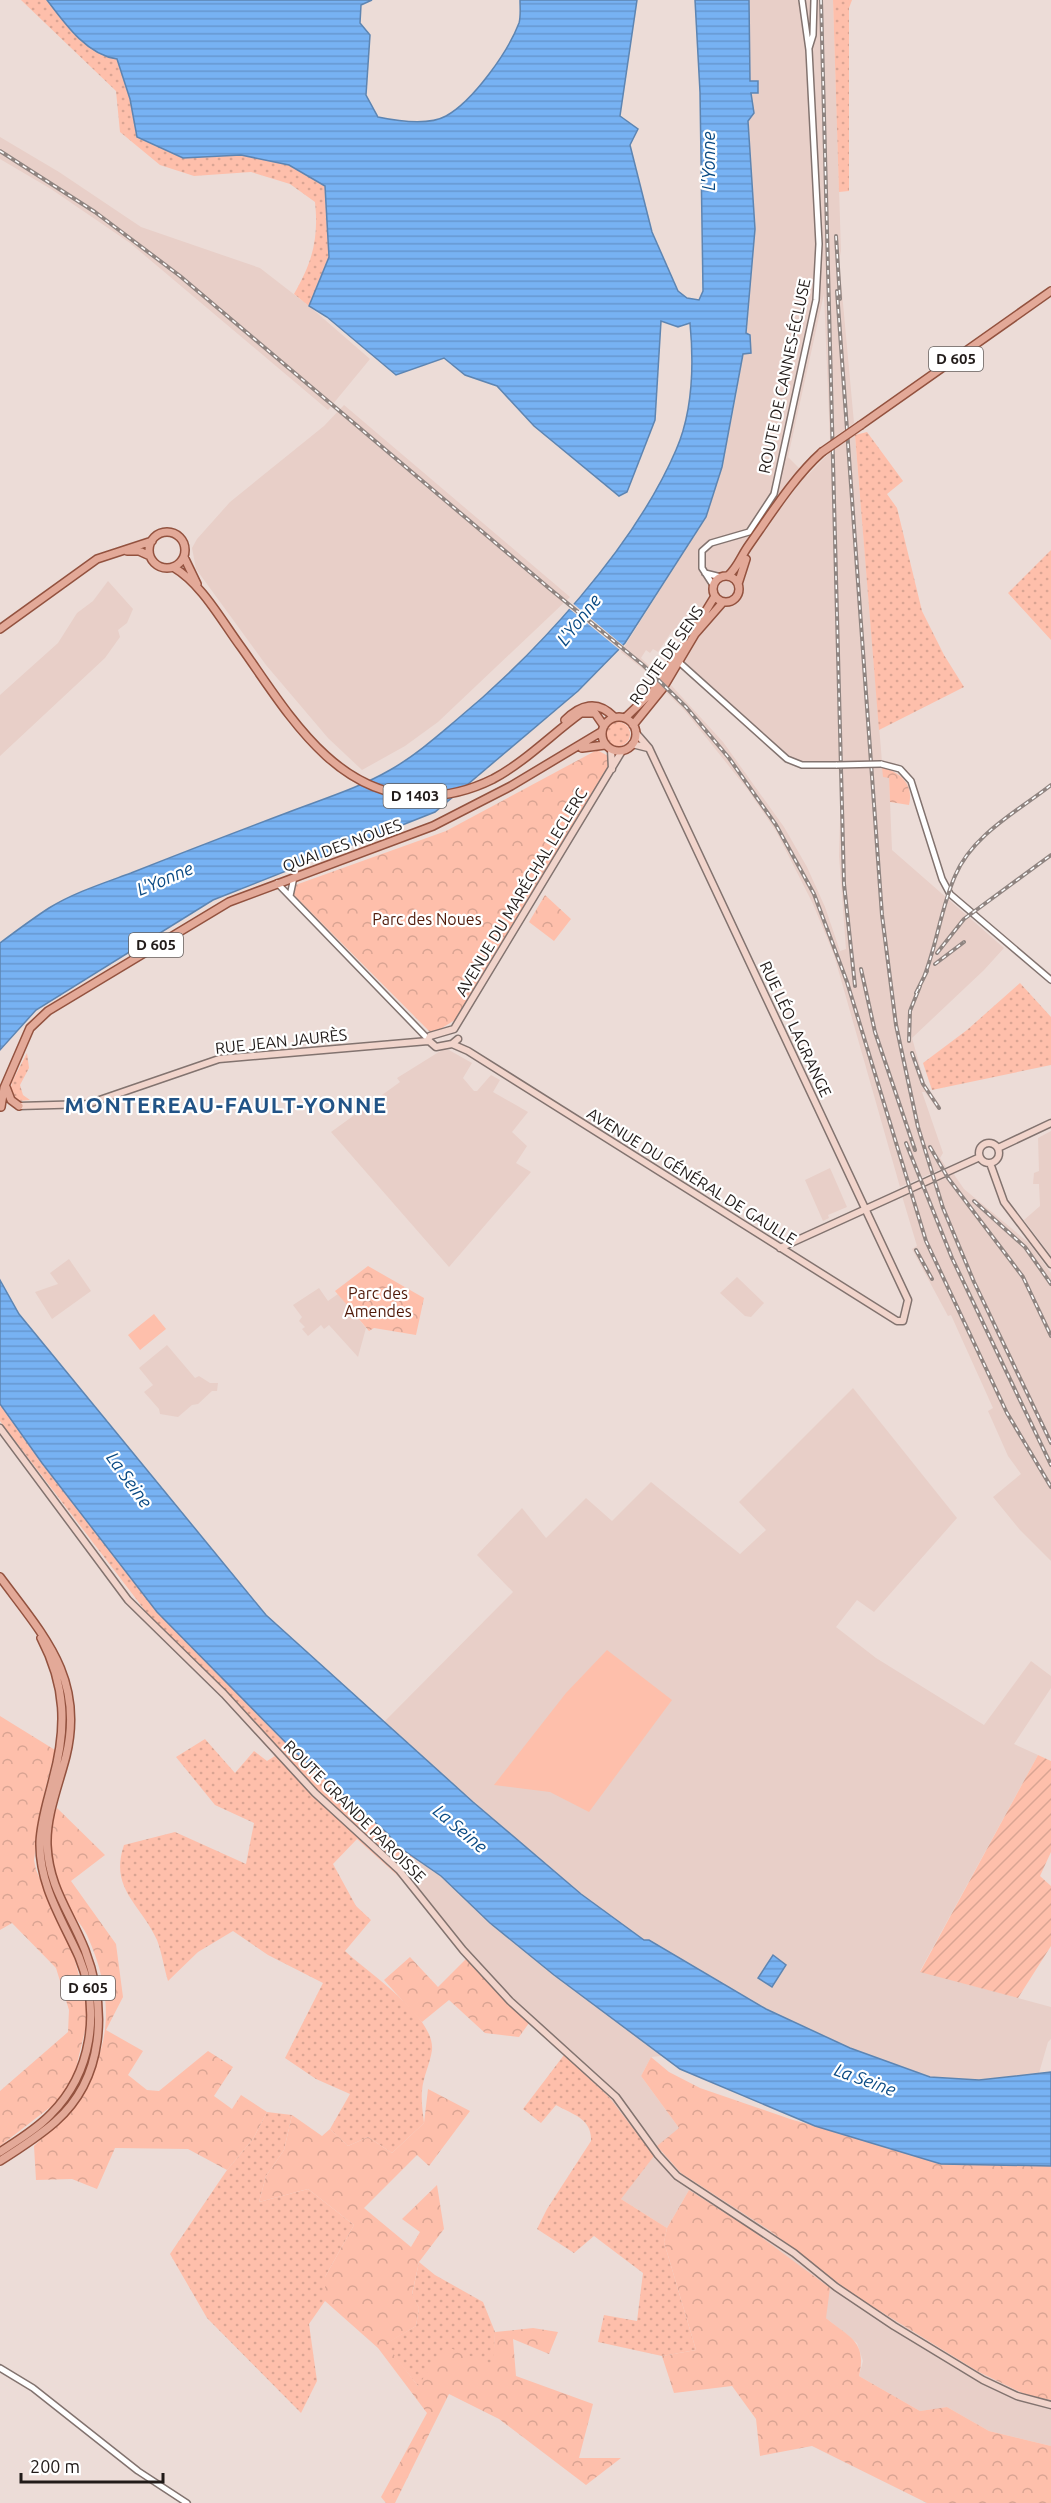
<svg xmlns="http://www.w3.org/2000/svg" width="1051" height="2503" viewBox="0 0 1051 2503" font-family="Ubuntu,sans-serif">
	<defs>
		<pattern id="grass-dots" width="8" height="8" patternUnits="userSpaceOnUse" patternTransform="scale(1.5)"><rect width="8" height="8" fill="#febfab"/><path d="M2 2h.1M6 6h.1" fill="none" stroke="#d9a493" stroke-width="1.8" stroke-linecap="round"/></pattern>
		<pattern id="forest-crowns" width="20" height="18" patternUnits="userSpaceOnUse" patternTransform="scale(1.5)"><rect width="20" height="18" fill="#febfab"/><path d="M2 6a3 3 0 1 1 6 0M12 15a3 3 0 1 1 6 0" fill="none" stroke="#d9a493"/></pattern>
		<pattern id="garden-furrows" width="10" height="10" patternUnits="userSpaceOnUse" patternTransform="scale(1.5)"><rect width="10" height="10" fill="#febfab"/><path d="M-1 1l2-2M0 10L10 0M9 11l2-2" fill="none" stroke="#d9a493"/></pattern>
		<pattern id="water-rules" width="6" height="5" patternUnits="userSpaceOnUse" patternTransform="scale(1.5)"><rect width="6" height="5" fill="#77b2f3"/><path d="M0 2.5h6" fill="none" stroke="#6798d0"/></pattern>
	</defs>
	<rect width="100%" height="100%" fill="#ecdcd7"/>
	<!-- built -->
	<path fill="#e8cfc8" d="M749 0H833L841 251 839 260 854 423 830 440 824 294 788 457 807 476 830 452 855 435 882 762H796L683 661 684 639 672 631 658 652 653 649 650 653 646 650 641 658 658 674 655 678 621 652 706 517 722 467 736 397 746 334 755 229 748 121 754 113 751 93H758L750 81Z
		M0 137 59 172 141 227 260 268 309 306 370 359 328 410 130 243 51 189 0 159Z
		M344 405 570 597 438 722 405 746 362 770 328 738 266 665 196 569 192 548 197 539 230 502 324 426Z
		M108 581 133 609 127 623 118 630 120 637 105 658 0 756V695L58 643 77 613 93 601Z
		M671 685 723 742 784 827 807 867 825 907 840 951 846 949 839 856 841 784 838 767H882L889 777 892 850 1004 948 984 970 912 1038 925 1084 941 1108 938 1110 925 1092H922L943 1153 940 1158 946 1167 900 1187 834 955 813 904 776 831 748 790 685 711 667 693Z
		M442 1050H449L472 1063 463 1078 474 1091H477L491 1075 500 1080 493 1092 528 1112 512 1132 527 1146 516 1163 531 1172 449 1267 331 1132 400 1082 397 1078Z
		M1051 1131V1256L1024 1220 1040 1206 1039 1184H1033L1034 1173 1039 1171 1038 1138Z
		M830 1168 847 1207 828 1215 829 1218 823 1221 805 1180Z
		M953 1173 964 1189 1029 1243 1051 1273V1561L1020 1530 993 1497 1021 1474 1008 1456 988 1411 993 1408 951 1315 948 1316 912 1249 917 1246 902 1196Z
		M69 1259 91 1291 52 1319 35 1292 58 1284 50 1273Z
		M737 1277 764 1303 751 1317 745 1316 720 1293Z
		M319 1288 328 1301 338 1294 366 1328 358 1357 329 1325 324 1329 321 1325 308 1336 302 1329 305 1327 299 1321 302 1317 293 1305Z
		M167 1345 195 1378 199 1376 210 1383H218L217 1391H212L198 1404 192 1405 178 1417 160 1414 159 1409 144 1392 153 1385 139 1368Z
		M853 1388 957 1518 874 1612 857 1600 836 1627 876 1658 984 1725 1031 1661 1051 1676V1688L1014 1744 1038 1755 920 1971 1051 2007V2039L1048 2042 1037 2080 957 2085 912 2073 796 2028 639 1943 461 1803 384 1722 513 1592 477 1555 522 1508 546 1538 586 1498 612 1521 651 1482 740 1554 766 1530 739 1502Z
		M414 1854 671 2055 651 2057 641 2076 679 2128 769 2230 854 2295 977 2371 1026 2395 1051 2400V2446L989 2431 947 2407 920 2411 859 2376 863 2361 857 2343 826 2318 689 2190 667 2228 621 2199 609 2097 510 2005 407 1884Z"/>
	<!-- grass -->
	<path fill="url(#grass-dots)" d="M21 0H47L65 23 117 59 130 99 137 137 183 158 241 155 289 165 325 186 329 257 309 306 294 294C312 263 319 239 315 202L290 184 251 172 194 176 160 165 120 132 116 91Z
		M833 0H852L849 8V191L839 192Z
		M867 432 903 481 887 494 897 508 922 611 944 655 964 687 879 730 855 435Z
		M1051 550V640L1008 593Z
		M606 734a12 12 0 1 1 24 0a12 12 0 1 1-24 0Z
		M1020 983 1051 1017V1065L932 1090 923 1063 967 1030Z
		M27 1053 29 1068 20 1085 23 1095 30 1100 19 1101 10 1093 12 1082Z
		M0 1402 414 1854 407 1884 357 1839 333 1864 356 1906 371 1920 345 1951C367 1972 435 2016 432 2050 430 2064 423 2077 422 2091 421 2101 423 2113 424 2123L392 2153 368 2137 348 2146 330 2129 350 2094 316 2079 285 2058 323 1983 268 1955 233 1931 198 1952 168 1981C164 1968 162 1953 157 1940 141 1904 109 1889 124 1845L175 1832 246 1864 254 1823 215 1805 176 1757 205 1739 235 1773 254 1751 267 1761 275 1756 150 1617 0 1421Z
		M564 2055 609 2097 654 2156 621 2199 667 2228 664 2242 696 2350 662 2356 598 2342 604 2315 637 2321 643 2273 594 2236 574 2253 537 2229 547 2209 591 2141C592 2119 574 2115 556 2105L541 2123 523 2109Z
		M267 2112 292 2115 284 2150 266 2176 259 2202 308 2189 354 2225 325 2277V2301L309 2324 317 2381 301 2413 207 2318 170 2254 227 2170 253 2139Z
		M419 2262 435 2275 483 2302 495 2332 494 2365 418 2386 385 2344 416 2326 419 2308 412 2295Z"/>
	<!-- forest -->
	<path fill="url(#forest-crowns)" d="M597 750 614 759 455 1020 432 1034 287 888 446 831Z
		M882 767C901 773 914 784 909 805L890 802 889 778 883 777Z
		M545 895 571 919 554 941 529 922Z
		M368 1266 424 1298 416 1335 374 1328 369 1331 335 1291Z
		M0 1716 55 1750 43 1798 34 1860 36 1870 74 1957 89 2014 75 2072 62 2098 0 2146V2091L68 2032 69 2010 56 1968 12 1923 0 1930Z
		M57 1808 105 1855 71 1881 116 1944 123 1997 106 2030 143 2051 128 2075 147 2090 159 2091 208 2051 233 2067 214 2096 232 2109 241 2095 267 2112 253 2139 227 2170 188 2149 115 2148 97 2189 72 2179 36 2180 34 2146C101 2084 127 2024 87 1935 81 1923 70 1913 64 1901 52 1875 45 1834 57 1808Z
		M410 1957 438 1987 467 1958 529 2023 519 2037 485 2033 449 2000 422 2022 384 1980Z
		M651 2057 669 2072 700 2088 793 2120 872 2141 1051 2150V2400L1026 2395 977 2371 854 2295 769 2230 681 2173 657 2146 679 2128 641 2076Z
		M428 2089 470 2111 429 2166 417 2155 364 2208 411 2247 420 2232 402 2219 437 2185 444 2229 419 2262 412 2294 419 2308 416 2326 386 2344 418 2386 445 2346 493 2365 495 2332 533 2328 558 2332 549 2354 513 2339 516 2376 593 2404 579 2458H621L586 2485 499 2419 449 2394 395 2503H386L381 2497 427 2413 378 2348 325 2301V2277L354 2225 308 2189 259 2202 266 2176 284 2150 292 2115 322 2136 330 2129 348 2146 368 2137 392 2153 424 2123Z
		M689 2190 750 2229 830 2288 826 2318C850 2338 867 2341 859 2376L920 2411 947 2407 989 2431 1051 2446V2503H927L812 2446 760 2456 756 2419 732 2386 674 2393 662 2356 696 2350 664 2242 667 2228Z"/>
	<!-- garden -->
	<path fill="url(#garden-furrows)" d="M1038 1755 1051 1761V1852L1040 1876 1051 1886V1946L1018 1998 920 1972Z"/>
	<!-- pitch -->
	<path fill="#febfab" d="M154 1314 166 1329 140 1350 128 1335Z
		M607 1650 672 1700 589 1812 550 1792 494 1785 566 1693Z"/>
	<!-- water -->
	<path fill="url(#water-rules)" stroke="#5d85b2" stroke-width="1.5" d="M47 0H372L361 5 360 23 370 35 366 95 378 117C397 121 428 126 446 116 473 101 508 52 519 23 521 16 520 7 520 0H637L620 116 638 129 630 145 652 232 678 291 687 298 699 300 703 291 700 92 695 0H749L750 81H758V93H751L754 113 748 121 755 229 746 333 750 335 751 353 743 354 722 467 706 517 625 643 578 691 435 812 213 900 36 1010 0 1050V943C16 931 32 919 49 908 73 893 104 883 131 873 184 852 236 832 289 812 323 799 359 788 390 770 413 757 434 739 454 722 535 655 634 548 676 450 693 411 694 365 690 323L678 327 661 321 655 420 627 492 619 496 534 426 497 386 465 375 444 358 396 375 327 317 309 306 329 257 325 186 289 165 241 155 183 158 137 137 130 99 117 59C87 55 65 24 47 0Z
		M0 1280 19 1314 266 1615 473 1802 581 1894 644 1940H649L766 2009 850 2048 930 2077 979 2080 1051 2072V2166L941 2164 815 2126 680 2069 554 1975 490 1923 441 1876 399 1847 386 1832 295 1752 157 1612 42 1463 0 1404Z
		M773 1955 786 1965 772 1987 758 1978Z"/>
	<!-- pier -->
	<path fill="#ecdcd7" d="M570 601 625 647 621 651 566 606Z"/>
	<g fill="none" stroke-linecap="round" stroke-linejoin="round">
		<!-- tertiary casing -->
		<g stroke="#82736f" stroke-width="8">
			<path id="tertiary" d="M809 48 813 35 814 0
				M705 573 721 577
				M713 585 702 568V551L711 543 749 532 774 494 816 300 819 244 809 50 802 0
				M679 662 787 759 802 765H837
				M881 764 900 769 911 781 942 879 950 894 1051 980
				M277 883 428 1039
				M290 896 294 877
				M0 2368 33 2388 138 2471 187 2503"/>
		</g>
		<!-- secondary casing -->
		<g stroke="#82736f" stroke-width="9">
			<path id="secondary" d="M632 744 648 748
				M611 749 612 769
				M454 1029 622 751
				M454 1029 430 1036 428 1040 436 1047 452 1044 458 1039
				M452 1044 468 1051 897 1321H903L908 1300 649 748 636 733
				M19 1106 88 1104 219 1059 428 1041
				M979 1153a10 10 0 1 1 20 0a10 10 0 1 1-20 0Z
				M998 1148 1051 1123
				M990 1163 1004 1202 1051 1264
				M780 1248 980 1157
				M0 1428 128 1600 224 1694 315 1793 399 1870 463 1950 510 2001 616 2097 658 2155 677 2176 794 2253 836 2287 894 2326 983 2380 1017 2396 1051 2405"/>
		</g>
		<!-- primary casing -->
		<g stroke="#93523f" stroke-width="10">
			<path id="primary" d="M861 425 1051 291
				M149 550a18 18 0 1 1 36 0a18 18 0 1 1-36 0Z
				M127 551H139L150 556
				M184 557 197 584
				M173 567C202 584 221 620 241 647 286 710 334 797 423 796 448 796 471 790 493 779 525 762 552 734 581 713H595L604 726
				M713 589a13 13 0 1 1 26 0a13 13 0 1 1-26 0Z
				M728 576C738 567 741 556 749 545 771 514 794 477 822 452
				M738 584 746 559
				M696 627 715 596
				M0 629 97 559 152 541
				M602 734a17 17 0 1 1 34 0a17 17 0 1 1-34 0Z
				M625 718 653 691 685 644
				M565 720C580 705 597 699 614 717
				M633 725 663 688 695 634 723 602
				M582 748 605 745
				M6 1087 11 1100 19 1106
				M1 1107 4 1088 30 1028 48 1011 229 902 433 826 511 786 601 732
				M0 1577C43 1635 85 1678 66 1756 59 1784 46 1815 47 1845 49 1888 70 1912 85 1950 107 2008 105 2078 55 2122 38 2137 19 2149 0 2161
				M0 2152C17 2141 37 2129 51 2114 92 2073 101 2011 79 1957 62 1919 39 1885 40 1842 41 1820 48 1800 53 1779 67 1728 66 1686 41 1638"/>
		</g>
		<!-- tertiary -->
		<use href="#tertiary" stroke="#fff" stroke-width="5"/>
		<!-- secondary -->
		<use href="#secondary" stroke="#f1d4cb" stroke-width="6"/>
		<!-- primary -->
		<use href="#primary" stroke="#e3a998" stroke-width="7"/>
		<!-- rail casing -->
		<g stroke="#8f8480" stroke-width="4">
			<path id="rail" d="M821 0 844 884 855 986
				M0 151 95 212 180 276 550 589 643 665 686 707 729 758 776 825 814 894 847 982 926 1241 1007 1413 1051 1487
				M836 236 840 299
				M837 291 882 915 896 1025 918 1127 943 1208 974 1282 1051 1443
				M937 953 964 919 1051 855
				M935 964 964 942
				M861 969 875 1032 915 1150
				M924 977C937 944 941 908 955 876 972 835 1018 811 1051 785
				M916 993 927 971
				M909 1041 910 1011 920 986
				M912 1053 923 1084 939 1108
				M906 1143 952 1258 1051 1465
				M930 1147 948 1178 1023 1277 1051 1336
				M974 1201 1025 1247 1051 1284
				M916 1250 932 1279"/>
		</g>
		<!-- rail -->
		<use href="#rail" stroke="#fff" stroke-width="1.5" stroke-dasharray="4.5" stroke-linecap="butt"/>
		<!-- tertiary-bridge casing -->
		<g stroke="#82736f" stroke-width="8" stroke-linecap="butt">
			<path id="tertiary-bridge" d="M837 765 881 764"/>
		</g>
		<!-- primary-bridge casing -->
		<g stroke="#93523f" stroke-width="10" stroke-linecap="butt">
			<path id="primary-bridge" d="M822 452 861 425"/>
		</g>
		<!-- tertiary-bridge -->
		<use href="#tertiary-bridge" stroke="#fff" stroke-width="5"/>
		<!-- primary-bridge -->
		<use href="#primary-bridge" stroke="#e3a998" stroke-width="7"/>
	</g>
	<g text-anchor="middle" stroke-width="4.5" stroke-linejoin="round" paint-order="stroke">
		<!-- shield labels -->
		<g fill="#fff" stroke="#645f5e" stroke-width="1.5">
			<rect x="929" y="347" width="54" height="24" rx="4.5"/>
			<rect x="383.5" y="784" width="63" height="24" rx="4.5"/>
			<rect x="129" y="933" width="54" height="24" rx="4.5"/>
			<rect x="61" y="1976" width="54" height="24" rx="4.5"/>
		</g>
		<g font-size="15" font-weight="bold" fill="#211b19">
			<text x="956" y="364">D 605</text>
			<text x="415" y="801">D 1403</text>
			<text x="156" y="950">D 605</text>
			<text x="88" y="1993">D 605</text>
		</g>
		<!-- street labels -->
		<g font-size="16" fill="#211b19" stroke="#fff">
			<text transform="translate(784 376) rotate(-78)" y="6">ROUTE DE CANNES-ÉCLUSE</text>
			<text transform="translate(666 655) rotate(-55)" y="6">ROUTE DE SENS</text>
			<text transform="translate(342 845) rotate(-20)" y="6">QUAI DES NOUES</text>
			<text transform="translate(521 892) rotate(-59)" y="6">AVENUE DU MARÉCHAL LECLERC</text>
			<text transform="translate(796 1029) rotate(65)" y="6">RUE LÉO LAGRANGE</text>
			<text transform="translate(281 1041) rotate(-6)" y="6">RUE JEAN JAURÈS</text>
			<text transform="translate(692 1176) rotate(32)" y="6">AVENUE DU GÉNÉRAL DE GAULLE</text>
			<text transform="translate(355 1811) rotate(45)" y="6">ROUTE GRANDE PAROISSE</text>
		</g>
		<!-- park labels -->
		<g font-size="16" fill="#501a09" stroke="#fff">
			<text x="427" y="925">Parc des Noues</text>
			<text x="378" y="1299">Parc des<tspan x="378" dy="18">Amendes</tspan></text>
		</g>
		<!-- water labels -->
		<g font-size="18" font-style="italic" fill="#094a84" stroke="#fff">
			<text transform="translate(709 161) rotate(-90)" y="6">L'Yonne</text>
			<text transform="translate(579 620) rotate(-52)" y="6">L'Yonne</text>
			<text transform="translate(165 879) rotate(-23)" y="6">L'Yonne</text>
			<text transform="translate(129 1480) rotate(54)" y="6">La Seine</text>
			<text transform="translate(460 1829) rotate(40)" y="6">La Seine</text>
			<text transform="translate(865 2080) rotate(20)" y="6">La Seine</text>
		</g>
		<!-- district labels -->
		<g font-size="22" font-weight="bold" letter-spacing="1.5" fill="#215386" stroke="#fff">
			<text x="226" y="1113">MONTEREAU-FAULT-YONNE</text>
		</g>
	</g>
	<!-- scale -->
	<path d="M21 2473v9h142v-9" fill="none" stroke="#211b19" stroke-width="3"/>
	<text x="30" y="2473" font-size="18" fill="#211b19" stroke="#ffffff" stroke-width="4.5" paint-order="stroke">200 m</text>
</svg>
